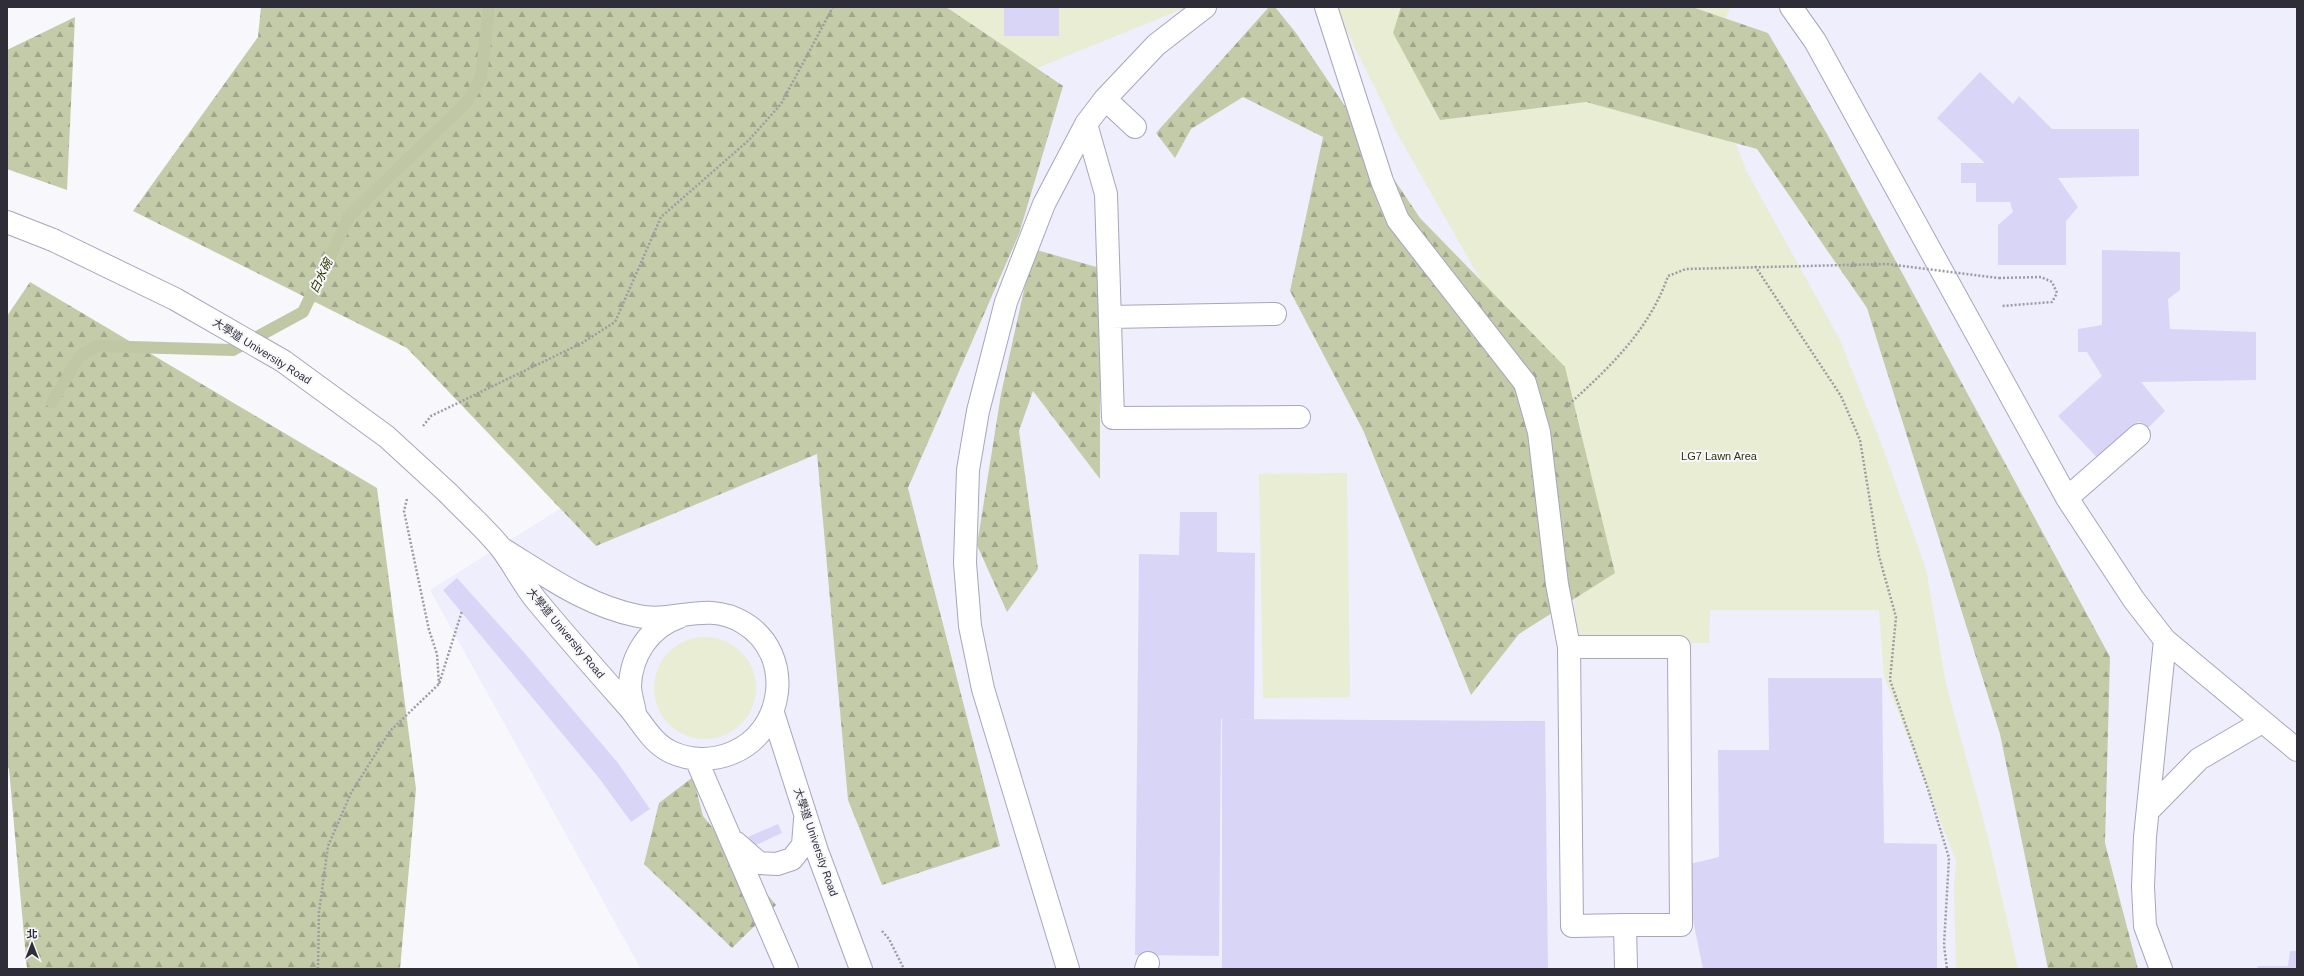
<svg xmlns="http://www.w3.org/2000/svg" width="2304" height="976" viewBox="0 0 2304 976" font-family="Helvetica,'Noto Sans TC',sans-serif">
	<defs>
		<pattern id="forest-firs" width="22" height="20" patternUnits="userSpaceOnUse"><rect width="22" height="20" fill="#c4cba9"/><path d="M5 1l3.5 6h-7zM16 11l3.5 6h-7z" fill="#a0a58b"/></pattern>
	</defs>
	<rect width="100%" height="100%" fill="#f7f7fc"/>
	<!-- built -->
	<path fill="#efeefc" d="M871 7H2297V969H641L430 590 571 502Z"/>
	<!-- green -->
	<path fill="#e8edd4" d="M949 7H1187L981 91Z
		M1335 7H1731L1703 64 1747 172 1840 340 1883 448 1926 569 1946 684 1988 837 2018 969H1956L1954 888 1956 861 1884 676 1879 610H1710L1709 643H1575L1574 552 1495 305 1398 135Z
		M1347 473 1350 697 1263 698 1259 474Z
		M654 688a51 51 0 1 1 102 0a51 51 0 1 1-102 0Z"/>
	<!-- forest -->
	<path fill="url(#forest-firs)" d="M261 7H946L1063 86 1019 234 908 488 1000 846 882 885 848 800 817 454 596 546 407 348 133 211 258 37Z
		M1269 7H1275L1296 33 1420 218 1565 367 1615 573 1519 634 1471 695 1363 430 1290 291 1323 137 1243 97 1191 129 1175 158 1156 133Z
		M1401 7H1692L1768 33 1827 134 2110 657 2105 843 2138 969H2048L2000 734 1867 308 1757 149 1586 102 1440 120 1393 33Z
		M75 17 67 190 7 169V50Z
		M1033 249 1100 268V479L1033 391 1019 431 1038 569 1007 612 977 545 1001 394Z
		M30 282 377 488 416 789 400 969H27L9 769 7 766V316Z
		M693 777 703 816 776 905 732 948 644 864 659 803Z"/>
	<g fill="none" stroke-linecap="round" stroke-linejoin="round">
		<!-- stream -->
		<path stroke="#c0c7a5" stroke-width="12" d="M52 402 80 356 97 346 233 350 303 312 350 215 466 103 481 78 489 7"/>
	</g>
	<!-- building -->
	<path fill="#d9d5f7" d="M1004 7H1059V36H1004Z
		M1980 72 2013 104 2019 96 2052 129H2139V176L2058 178 2078 207 2066 221V265H1998V225L2013 212 2010 202H1976V183H1961V163H1985L1937 118Z
		M2102 250 2180 252V290L2168 299 2170 329 2256 332V380L2141 382 2165 411 2146 430 2139 421 2102 463 2058 416 2102 376 2087 352H2078V329L2102 325Z
		M1180 512H1217V552L1255 553 1254 719H1221L1219 956 1135 955 1139 554 1179 555Z
		M457 578 521 649 618 763 650 809 631 822 599 778 443 590Z
		M1768 678H1882L1884 843 1937 844V968L1703 969 1682 866 1719 857 1718 750H1769Z
		M1222 719 1545 721 1548 969H1222Z
		M778 824 782 833 752 847 748 837Z
		M2290 951H2297V969H2258L2257 966H2288Z"/>
	<g fill="none" stroke-linecap="round" stroke-linejoin="round">
		<!-- minor casing -->
		<g stroke="#a8a5be" stroke-width="24">
			<path id="minor" d="M1326 7 1382 181 1398 220 1525 383 1539 432 1557 584 1569 647 1572 926 1625 925 1626 969
				M1791 7 1815 41 2067 498 2134 600 2165 640 2297 750
				M1105 99 1135 127
				M1086 124 1106 194 1113 418 1299 417
				M7 222 53 240
				M1110 317 1275 314
				M449 494C466 512 486 529 501 548 514 565 523 584 536 600 565 635 596 670 626 704 641 720 650 742 671 752 690 761 713 761 732 753 785 732 795 654 744 623 706 600 675 624 638 616 587 606 545 575 501 548
				M2067 498 2139 435
				M1569 647H1679L1681 925H1625
				M773 713 817 851 861 969
				M635 714C634 705 630 695 630 686 631 656 649 627 679 617
				M696 759 787 969
				M2148 811 2199 759 2262 722
				M735 842 759 863 777 864 792 859 803 845 805 819
				M1068 969 983 689 970 626 965 563 968 470 978 411 1006 302 1044 204 1086 124 1105 99 1156 45 1205 7
				M1146 969 1148 963
				M2161 969 2145 926 2143 887 2145 837 2165 640"/>
		</g>
		<!-- path -->
		<path stroke="#9c9ca3" stroke-width="2.5" stroke-dasharray="2 2" stroke-linecap="butt" d="M1755 266 1841 396 1860 440 1879 556 1896 617 1890 680 1928 789 1949 858 1944 945 1947 969
			M1999 278 2041 277 2052 282 2057 293 2052 302 2002 306
			M1566 407C1608 369 1649 331 1668 276L1686 269 1887 264
			M423 426 431 416 582 343 615 322 661 217 749 140 781 104 833 7
			M407 499 404 511 429 630 437 654 439 684
			M882 931 889 939 904 969
			M318 969 319 912 328 846 351 793 390 731 439 684 462 611"/>
		<!-- minor -->
		<use href="#minor" stroke="#fff" stroke-width="22"/>
		<!-- minor-bridge casing -->
		<g stroke="#a8a5be" stroke-width="24" stroke-linecap="butt">
			<path id="minor-bridge" d="M53 240 175 299 283 361 387 437 449 494"/>
		</g>
		<!-- path-bridge -->
		<path stroke="#9c9ca3" stroke-width="2.5" stroke-dasharray="2 2" stroke-linecap="butt" d="M1887 264 1999 278"/>
		<!-- minor-bridge -->
		<use href="#minor-bridge" stroke="#fff" stroke-width="22"/>
	</g>
	<g text-anchor="middle" stroke-width="4" stroke-linejoin="round" paint-order="stroke">
		<!-- street labels -->
		<g font-size="11" fill="#2f2e38" stroke="#f7f7fc">
			<text transform="translate(262 351) rotate(32)" y="4">大學道 University Road</text>
			<text transform="translate(566 633) rotate(50)" y="4">大學道 University Road</text>
			<text transform="translate(816 842) rotate(71)" y="4">大學道 University Road</text>
		</g>
		<!-- park labels -->
		<g font-size="11" fill="#2e340b" stroke="#f7f7fc">
			<text x="1719" y="460">LG7 Lawn Area</text>
		</g>
		<!-- water labels -->
		<g font-size="12" font-style="italic" fill="#303600" stroke="#f7f7fc">
			<text transform="translate(321 276) rotate(-64)" y="4">白水碗</text>
		</g>
	</g>
	<!-- border -->
	<rect width="2304" height="976" fill="none" stroke="#2f2e38" stroke-width="16"/>
	<!-- north arrow -->
	<g transform="translate(32 944)" stroke="#f7f7fc" stroke-width="3" paint-order="stroke">
	<path d="M0-3L7 15L0 10L-7 15Z" fill="#2f2e38"/>
	<text y="-6" font-size="11" font-weight="bold" text-anchor="middle" fill="#2f2e38">北</text>
	</g>
</svg>
